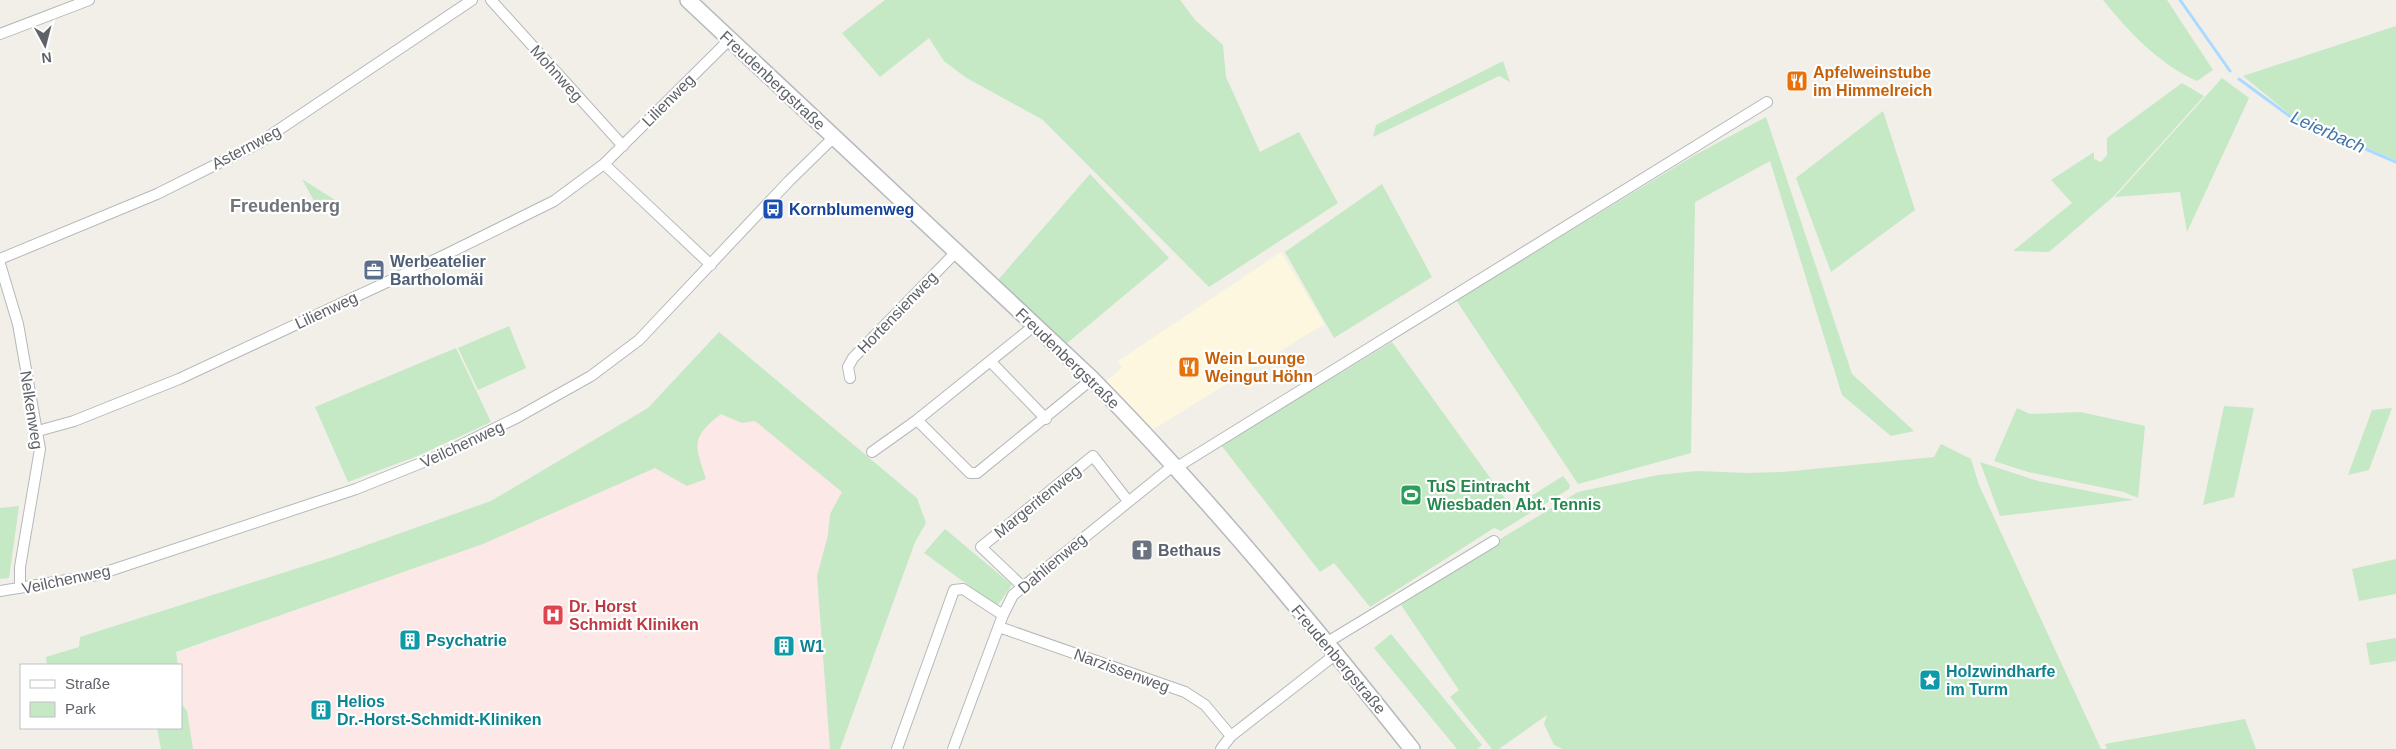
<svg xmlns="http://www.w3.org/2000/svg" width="2396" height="749" viewBox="0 0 2396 749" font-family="Arial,sans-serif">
	<rect width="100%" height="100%" fill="#f1efe8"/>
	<!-- commercial -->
	<path fill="#fef7e0" d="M1281 252 1324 324 1152 430 1106 381 1122 368 1118 361Z"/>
	<!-- medical -->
	<path fill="#fce8e6" d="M720 414 742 423 755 421 842 492 830 514 828 535 817 576 830 749H193L178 653 483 544 655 468 687 486 706 479 696 450 701 430Z"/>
	<!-- green -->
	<path fill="#c5e8c5" d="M885 0H1180L1195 20 1223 45 1226 77 1260 152 1299 132 1338 203 1209 287 1043 120 965 77 944 61 929 38 880 77 842 33Z
		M2103 0H2167L2213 70 2197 81C2160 65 2128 31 2103 0Z
		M2396 26V160L2292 116 2243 76Z
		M1503 61 1510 82 1499 76 1373 137 1376 125Z
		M2222 78 2249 98 2187 232 2180 192 2115 197Z
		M2182 83 2204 96 2114 196 2049 252 2013 251 2072 203 2051 180 2094 152V159L2101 162 2107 155V138Z
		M1883 111 1915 210 1831 272 1796 178Z
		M1766 117 1852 374 1914 431 1891 436 1842 395 1770 161 1695 202 1691 453 1578 484 1456 300 1695 155Z
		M1090 174 1169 258 1066 344 998 280Z
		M302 179 335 200 320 212Z
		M1382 184 1432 277 1334 338 1285 252Z
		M509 326 526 368 478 390 458 348Z
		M719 332 917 498 926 523 915 542 840 749H830L817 576 828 535 830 514 842 492 755 421 742 423 721 414C690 438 695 445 706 479L687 486 655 468 483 544 176 652 178 665H47L46 657 79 647 80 637 333 557 491 501 648 408Z
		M1392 342 1512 508 1563 476 1570 485 1569 489 1501 531 1494 528 1370 607 1334 563 1320 572 1221 445Z
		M456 348 491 422 420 455 348 482 315 407Z
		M2224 406 2254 408 2234 497 2203 505Z
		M2017 408 2030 414 2080 412 2145 426 2138 498 2124 492 2028 472 1994 461Z
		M2392 408 2369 470 2348 475 2372 410Z
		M1941 444 1971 459 1979 485 2101 749H1563L1554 745 1544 724 1547 715 1499 749H1492L1450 697 1459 690 1401 605 1492 544 1578 492 1658 475 1697 471 1747 473 1783 472 1934 457Z
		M1980 462 2038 481 2134 500 2000 516Z
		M19 506 9 578 0 579V508Z
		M945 529 1012 585 997 606 924 553Z
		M2396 559V594L2359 601 2352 569Z
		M1391 634 1482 745 1477 749H1457L1374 648Z
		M2396 638V661L2370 665 2366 643Z
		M181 703 187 711 193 749H161L157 728H181Z
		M2245 719 2256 749H2107L2105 744Z"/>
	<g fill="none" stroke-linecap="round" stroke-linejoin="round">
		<!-- stream -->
		<path stroke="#aadaff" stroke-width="3" d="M2180 0 2230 71
			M2239 79 2291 117 2396 162"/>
		<!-- street casing -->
		<g stroke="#b5b8bc" stroke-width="12">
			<path id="street" d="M491 0 623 146
				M0 34 89 0
				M604 164 711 265
				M0 259 157 194 259 143 472 0
				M0 264 18 324 40 449 20 567V588
				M991 362 1046 419
				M850 378 848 367 853 358 956 252
				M917 420 970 473H977L1092 379
				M38 431 74 421 179 379 445 255 554 201 604 164 730 39
				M872 452 917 420 1035 325
				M1177 467 1767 102
				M1022 586 981 547 1093 456 1128 501
				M0 591 97 575 356 489 441 455 518 417 591 376 639 340 789 181 834 137
				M999 627 1185 692 1205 705 1231 736
				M1326 643 1494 541
				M897 749 954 590 963 589 1003 615
				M953 749 1003 615 1013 595 1174 465
				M1221 749 1231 736 1336 654"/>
		</g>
		<!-- secondary casing -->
		<g stroke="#b6babf" stroke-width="18">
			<path id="secondary" d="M688 0 1092 379C1206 495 1311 621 1412 749"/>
		</g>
		<!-- street -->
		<use href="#street" stroke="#fff" stroke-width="10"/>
		<!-- secondary -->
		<use href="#secondary" stroke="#fff" stroke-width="15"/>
	</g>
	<!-- icons -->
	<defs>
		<g id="restaurant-square" transform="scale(1.125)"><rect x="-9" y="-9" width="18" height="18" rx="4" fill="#e8710a" stroke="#fff"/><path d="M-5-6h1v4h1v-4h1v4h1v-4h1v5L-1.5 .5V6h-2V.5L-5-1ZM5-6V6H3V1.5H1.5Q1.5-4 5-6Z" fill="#fff"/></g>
		<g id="bus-square" transform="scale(1.125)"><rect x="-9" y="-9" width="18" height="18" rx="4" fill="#1a4fb4" stroke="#fff"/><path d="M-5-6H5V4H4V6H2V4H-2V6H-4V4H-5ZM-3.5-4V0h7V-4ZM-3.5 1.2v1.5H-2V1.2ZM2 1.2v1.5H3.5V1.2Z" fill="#fff"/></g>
		<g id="office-square" transform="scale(1.125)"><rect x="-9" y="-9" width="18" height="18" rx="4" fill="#5c6f8a" stroke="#fff"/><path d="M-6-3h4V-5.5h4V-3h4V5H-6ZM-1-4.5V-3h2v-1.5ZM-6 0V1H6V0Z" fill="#fff"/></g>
		<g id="stadium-square" transform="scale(1.125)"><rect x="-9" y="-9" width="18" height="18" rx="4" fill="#2e9e5b" stroke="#fff"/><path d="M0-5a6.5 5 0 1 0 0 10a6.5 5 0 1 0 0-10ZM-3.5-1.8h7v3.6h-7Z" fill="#fff"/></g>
		<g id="church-square" transform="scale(1.125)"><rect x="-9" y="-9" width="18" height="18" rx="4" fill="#6b7280" stroke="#fff"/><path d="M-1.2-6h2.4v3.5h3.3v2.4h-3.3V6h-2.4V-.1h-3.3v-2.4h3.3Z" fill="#fff"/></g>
		<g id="hospital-square" transform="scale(1.125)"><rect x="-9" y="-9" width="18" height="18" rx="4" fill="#e0444e" stroke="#fff"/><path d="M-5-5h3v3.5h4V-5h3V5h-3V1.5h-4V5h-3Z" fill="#fff"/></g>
		<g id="building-square" transform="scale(1.125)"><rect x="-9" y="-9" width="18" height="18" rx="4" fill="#0f9aa8" stroke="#fff"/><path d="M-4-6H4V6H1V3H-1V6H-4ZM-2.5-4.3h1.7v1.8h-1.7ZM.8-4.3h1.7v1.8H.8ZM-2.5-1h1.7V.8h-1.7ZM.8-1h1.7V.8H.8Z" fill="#fff"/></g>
		<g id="sight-square" transform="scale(1.125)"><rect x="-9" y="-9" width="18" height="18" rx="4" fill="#0f9aa8" stroke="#fff"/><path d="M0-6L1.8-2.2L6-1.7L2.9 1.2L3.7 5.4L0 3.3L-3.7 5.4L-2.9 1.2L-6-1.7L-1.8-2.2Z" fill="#fff"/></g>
	</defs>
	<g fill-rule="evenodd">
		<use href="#restaurant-square" x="1797" y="81"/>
		<use href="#bus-square" x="773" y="209"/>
		<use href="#office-square" x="374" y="270"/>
		<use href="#restaurant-square" x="1189" y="367"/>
		<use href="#stadium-square" x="1411" y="495"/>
		<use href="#church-square" x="1142" y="550"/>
		<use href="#hospital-square" x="553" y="615"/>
		<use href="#building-square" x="410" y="640"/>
		<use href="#building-square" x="784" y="646"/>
		<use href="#sight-square" x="1930" y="680"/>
		<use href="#building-square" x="321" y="710"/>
	</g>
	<g text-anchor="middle" stroke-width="4.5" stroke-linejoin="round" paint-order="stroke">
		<!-- food labels -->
		<g font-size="16" font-weight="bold" fill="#c56008" stroke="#fff" text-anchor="start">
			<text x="1813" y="78">Apfelweinstube<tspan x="1813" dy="18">im Himmelreich</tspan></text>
			<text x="1205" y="364">Wein Lounge<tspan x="1205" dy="18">Weingut Höhn</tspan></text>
		</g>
		<!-- street labels -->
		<g font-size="16" fill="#5f6368" stroke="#fff">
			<text transform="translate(557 73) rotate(48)" y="6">Mohnweg</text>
			<text transform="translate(773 80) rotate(43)" y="6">Freudenbergstraße</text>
			<text transform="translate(668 100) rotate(-45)" y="6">Lilienweg</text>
			<text transform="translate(246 147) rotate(-28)" y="6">Asternweg</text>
			<text transform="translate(326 310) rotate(-25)" y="6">Lilienweg</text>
			<text transform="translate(897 312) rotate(-46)" y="6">Hortensienweg</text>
			<text transform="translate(1068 358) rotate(44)" y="6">Freudenbergstraße</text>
			<text transform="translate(32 410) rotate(81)" y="6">Nelkenweg</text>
			<text transform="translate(462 444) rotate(-25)" y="6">Veilchenweg</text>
			<text transform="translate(1037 501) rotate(-39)" y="6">Margeritenweg</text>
			<text transform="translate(1052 563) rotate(-40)" y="6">Dahlienweg</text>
			<text transform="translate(66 579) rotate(-12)" y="6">Veilchenweg</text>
			<text transform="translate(1339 659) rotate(50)" y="6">Freudenbergstraße</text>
			<text transform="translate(1122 670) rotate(20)" y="6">Narzissenweg</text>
		</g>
		<!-- transit labels -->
		<g font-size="16" font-weight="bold" fill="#164399" stroke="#fff" text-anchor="start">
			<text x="789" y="215">Kornblumenweg</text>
		</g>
		<!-- service labels -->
		<g font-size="16" font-weight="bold" fill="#4e5e75" stroke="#fff" text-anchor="start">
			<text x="390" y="267">Werbeatelier<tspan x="390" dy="18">Bartholomäi</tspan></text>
		</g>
		<!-- leisure labels -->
		<g font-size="16" font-weight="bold" fill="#27864d" stroke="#fff" text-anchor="start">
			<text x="1427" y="492">TuS Eintracht<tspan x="1427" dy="18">Wiesbaden Abt. Tennis</tspan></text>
		</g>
		<!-- worship labels -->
		<g font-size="16" font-weight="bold" fill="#5b616d" stroke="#fff" text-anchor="start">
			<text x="1158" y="556">Bethaus</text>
		</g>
		<!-- health labels -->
		<g font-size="16" font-weight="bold" fill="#be3a42" stroke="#fff" text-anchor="start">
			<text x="569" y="612">Dr. Horst<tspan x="569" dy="18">Schmidt Kliniken</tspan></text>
		</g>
		<!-- culture labels -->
		<g font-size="16" font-weight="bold" fill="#0d838f" stroke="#fff" text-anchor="start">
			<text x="426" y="646">Psychatrie</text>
			<text x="800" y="652">W1</text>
			<text x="1946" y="677">Holzwindharfe<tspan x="1946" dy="18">im Turm</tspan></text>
			<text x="337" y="707">Helios<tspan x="337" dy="18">Dr.-Horst-Schmidt-Kliniken</tspan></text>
		</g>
		<!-- water labels -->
		<g font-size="18" font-style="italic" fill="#4174aa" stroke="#fff">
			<text transform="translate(2328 132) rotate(24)" y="6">Leierbach</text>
		</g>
		<!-- neighbourhood labels -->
		<g font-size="18" font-weight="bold" fill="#70757a" stroke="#fff">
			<text x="285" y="212">Freudenberg</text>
		</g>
	</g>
	<!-- legend -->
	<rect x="20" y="664" width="162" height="65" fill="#ffffff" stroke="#bfc1c3"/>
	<rect x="30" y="680" width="25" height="8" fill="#ffffff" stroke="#bfc1c3"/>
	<text x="65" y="689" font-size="15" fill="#5f6368">Straße</text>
	<rect x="30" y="702" width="25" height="15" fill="#c5e8c5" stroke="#bfc1c3"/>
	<text x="65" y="714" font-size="15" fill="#5f6368">Park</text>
	<!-- north arrow -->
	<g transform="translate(45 45) rotate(173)" stroke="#ffffff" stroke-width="4" paint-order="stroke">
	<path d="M0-4L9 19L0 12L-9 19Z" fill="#5f6368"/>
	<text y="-8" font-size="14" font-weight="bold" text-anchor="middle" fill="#5f6368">N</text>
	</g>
</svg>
